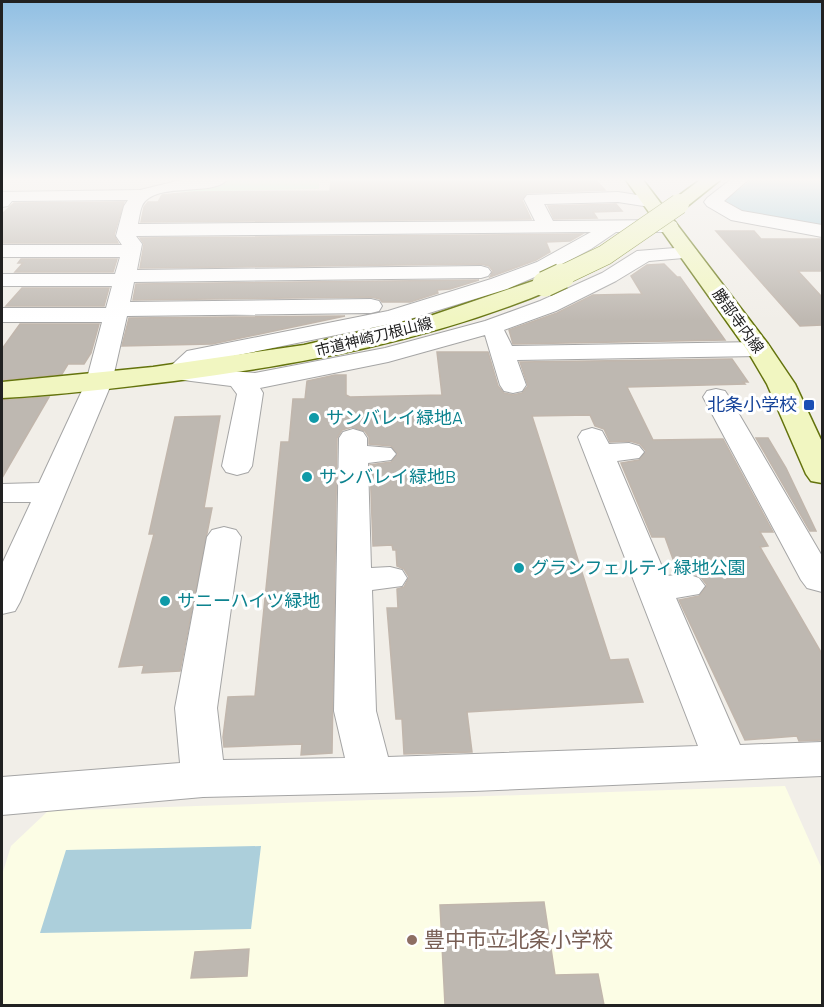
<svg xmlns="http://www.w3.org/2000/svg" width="824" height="1007" viewBox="0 0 824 1007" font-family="Barlow,'Noto Sans JP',sans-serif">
	<rect width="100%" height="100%" fill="#f1eee8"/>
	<!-- education -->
	<path fill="#fcfde5" d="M785 786 822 869V1005L2 1006V875L11 846 48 811Z"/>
	<!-- park -->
	<path fill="#caf6cf" d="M231 180H319V189L161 192Z"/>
	<!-- water -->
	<path fill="#accfdb" d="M751 180H822V227L748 215 724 201Z
		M261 846 251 929 40 933 66 850Z"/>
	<!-- building -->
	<path fill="#beb8b1" stroke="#c1b6ac" stroke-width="1.5" d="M331 180H596L605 190 527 193 522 200 531 219 141 222 144 207 148 202H158L162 195 194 192 330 191Z
		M124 202 114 235 118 243H2V214L14 203Z
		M616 204 622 211 593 212 597 218 554 219 548 206Z
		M716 231H754L761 239H822V271H798L822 297V325L800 326Z
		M582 234 570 241 546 242 550 252 536 260 490 277 493 271 489 266 481 264 140 268 144 244 140 238Z
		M21 259H117L113 272H15L23 263H18Z
		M664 264 677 277H680L725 340 513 344 509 330 557 313 593 295 642 294 631 276 647 265Z
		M479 280 450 289 437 290 438 293 410 302H382L380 299 371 297 133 300 136 284Z
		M22 288H109L104 306H6Z
		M345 316 212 344 122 346 129 318Z
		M20 324H99L91 353 84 364H68L62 374 2 380V349Z
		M437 352H488L498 386 504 393 513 395 522 393 528 386 520 362 732 359 748 382H743L745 384 627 387 653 440 723 439 773 532H760L768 546 760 547 822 654V740L799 741 797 736 745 740 679 600 699 596 707 585 700 576 688 572 678 573 665 537H652L621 463 639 460 646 451 640 444 630 441 610 442 604 429 595 426 590 415 532 416 610 660 628 659 643 702 467 712 472 752 404 754 402 719H396L387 608H398L397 589 404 587 409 577 404 569 397 566 396 550H393L392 545 373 546 370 465 391 462 398 454 391 446 369 444V437L365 431 352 427 342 430 337 438 332 753 301 755 302 744 224 747 223 737 228 697 255 696 281 442H289L293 399H305L307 381 335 375H346V395L350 397 442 395Z
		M49 397 2 478V400Z
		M220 416 204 508H212L180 671 142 673 144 665 119 667 154 534H149L175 417Z
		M756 438H768L786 468 816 531H810Z
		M544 902 555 975 598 974 604 1005H445L440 905Z
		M249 949 247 976 191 978 195 952Z"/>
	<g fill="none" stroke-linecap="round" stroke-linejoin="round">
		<!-- street casing -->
		<g stroke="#a5a5a5" stroke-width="2">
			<path id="street" d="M181 180H227C212 197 154 181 142 206 140 211 139 218 138 224L535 221 524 199 527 195 618 192 656 198 659 202 656 206 650 207 618 202 544 204 553 221 669 220 676 222 678 226 676 230 669 232H616L591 249 551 270 507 289 400 322 204 362 197 368 255 373 385 348 485 321 540 301 602 273 637 251 688 247 695 249 698 253 695 257 649 261 616 281 556 311 504 330 512 346 759 342 768 344 771 349 768 354 759 356 517 360 526 385 522 391 513 393 504 391 500 385 485 335 388 362 260 388 263 393 252 466 248 472 237 475 226 472 222 466 237 394 231 386 167 378 163 373 187 351 388 311 491 279 537 262 591 232 136 236 142 244 137 270 481 266 488 268 491 272 488 276 481 278 134 282 130 302 371 299 379 301 382 306 379 311 371 313 127 316 112 382 20 602 15 611 2 614V564L31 502H2V484L39 483 86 382 102 322H2V308H106L112 286H2V274H115L120 257H2V245H122L116 236 124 206 128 200 12 201 8 206 2 207V192L140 190Z
				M730 180H748L724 201 742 211 822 225V237L731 220 707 206 704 202 707 198Z
				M716 389 725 391 729 397 822 556V592L807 588 801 580 703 397 707 391Z
				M592 428 602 431 609 444 629 443 639 446 644 452 639 458 617 461 666 576 687 574 699 578 705 586 699 594 676 598 740 745 822 742V776L474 791 203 797 2 815V777L180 763 175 708 207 537 212 530 224 527 236 530 241 537 217 708 223 760 345 758 334 711 339 438 343 432 353 429 363 432 367 438V446L391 448 396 454 391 460 368 463 371 568 390 567 402 570 407 578 402 586 372 590 376 711 388 757 698 746 578 437 582 431Z"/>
		</g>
		<!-- secondary casing -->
		<g stroke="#64730d" stroke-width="3">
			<path id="secondary" d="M626 180H643L768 344 795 384 822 442V483L811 481 806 474 767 384 747 350Z
				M700 180H720L685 208H673L670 204 673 200Z
				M545 277 553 279 556 284 553 289C433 340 302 364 174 381 117 388 59 395 2 398V382L153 367 304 345 430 316Z"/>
		</g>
		<!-- street -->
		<use href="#street" fill="#fff" fill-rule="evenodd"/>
		<!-- secondary -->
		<use href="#secondary" fill="#f1f6c1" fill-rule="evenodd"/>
		<!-- secondary-bridge-far1 casing -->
		<g stroke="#64730d" stroke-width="21" stroke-linecap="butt">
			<path id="secondary-bridge-far1" d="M559 277 605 255 679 204"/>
		</g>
		<!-- secondary-bridge casing -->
		<g stroke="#64730d" stroke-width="27" stroke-linecap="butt">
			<path id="secondary-bridge" d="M545 284 562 276"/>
		</g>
		<!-- secondary-bridge-far1 -->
		<use href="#secondary-bridge-far1" stroke="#f1f6c1" stroke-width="20"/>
		<!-- secondary-bridge -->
		<use href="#secondary-bridge" stroke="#f1f6c1" stroke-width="25"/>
	</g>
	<!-- sky -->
	<linearGradient id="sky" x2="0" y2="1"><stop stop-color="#90bfe3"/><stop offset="0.56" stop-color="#f9f7f5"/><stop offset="1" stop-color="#f9f7f5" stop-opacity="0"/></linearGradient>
	<rect width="824" height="321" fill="url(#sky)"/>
	<!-- markers -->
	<rect fill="#1a4fb4" stroke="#fff" stroke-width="2" x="803" y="399" width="12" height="12" rx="3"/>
	<g fill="#0f9aa8" stroke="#fff" stroke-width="2">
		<circle cx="314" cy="418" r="6"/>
		<circle cx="307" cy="477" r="6"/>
		<circle cx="519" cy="568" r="6"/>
		<circle cx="165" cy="601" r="6"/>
	</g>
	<circle fill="#8d6e63" stroke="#fff" stroke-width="2" cx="412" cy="940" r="6"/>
	<g text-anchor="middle" stroke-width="6" stroke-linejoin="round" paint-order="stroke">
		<!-- far-street labels -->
		<g font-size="15" fill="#212121" stroke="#fff">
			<text transform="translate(738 321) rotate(54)" y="5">勝部寺内線</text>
			<text transform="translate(374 337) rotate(-14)" y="5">市道神崎刀根山線</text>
		</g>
		<!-- transit labels -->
		<g font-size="18" fill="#164399" stroke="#fff" text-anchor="end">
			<text x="797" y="411">北条小学校</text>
		</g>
		<!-- culture labels -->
		<g font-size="18" fill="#0d838f" stroke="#fff" text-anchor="start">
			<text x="326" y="424">サンバレイ緑地A</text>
			<text x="319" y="483">サンバレイ緑地B</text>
			<text x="531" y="574">グランフェルティ緑地公園</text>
			<text x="177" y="607">サニーハイツ緑地</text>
		</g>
		<!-- near-education labels -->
		<g font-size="21" fill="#785e54" stroke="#fff" text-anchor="start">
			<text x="424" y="947">豊中市立北条小学校</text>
		</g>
	</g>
	<!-- border -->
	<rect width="824" height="1007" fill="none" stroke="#212121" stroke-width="6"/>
</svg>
